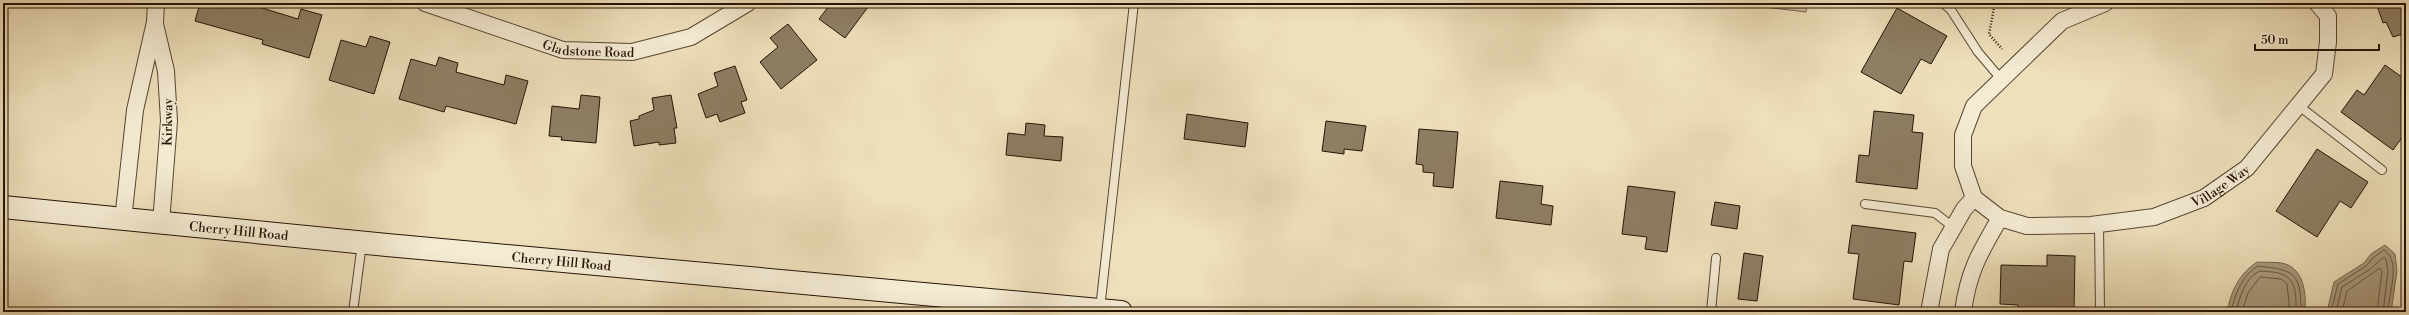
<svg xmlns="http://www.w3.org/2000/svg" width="2409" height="315" viewBox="0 0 2409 315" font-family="'Libre Bodoni',serif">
	<rect width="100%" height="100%" fill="#eee0bb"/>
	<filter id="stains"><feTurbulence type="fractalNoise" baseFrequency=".005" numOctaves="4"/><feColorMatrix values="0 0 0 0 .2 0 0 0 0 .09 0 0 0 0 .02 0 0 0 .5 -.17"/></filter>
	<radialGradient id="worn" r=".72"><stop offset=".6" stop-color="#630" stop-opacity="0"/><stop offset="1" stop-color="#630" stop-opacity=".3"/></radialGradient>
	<!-- green -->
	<path fill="#ccbd9c" stroke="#786851" d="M1730 3H1807L1806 12Z"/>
	<!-- water -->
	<path fill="#a99a7d" stroke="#74644d" d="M2385 245 2395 254 2397 271 2391 312H2327L2334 282 2364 263 2371 254Z
		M2257 262C2266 263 2280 261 2288 265 2305 273 2306 296 2305 312H2227C2231 291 2239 274 2257 262Z"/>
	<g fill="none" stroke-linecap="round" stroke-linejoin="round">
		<!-- shore -->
		<path stroke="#665642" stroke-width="1" d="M2231 312C2235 294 2242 275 2258 266 2295 270 2301 273 2301 312
			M2236 312C2239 299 2245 278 2258 272 2262 270 2269 272 2273 272 2297 275 2296 292 2296 312
			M2242 312 2248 293 2260 277 2281 279 2287 284 2290 312
			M2331 312 2338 284 2366 266 2374 257 2384 250C2402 262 2388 294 2388 312
			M2336 312 2342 287 2369 270 2384 257 2386 259 2388 271 2383 312
			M2342 312 2347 291 2380 268 2382 271 2377 312"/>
	</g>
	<!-- building -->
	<path fill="#8d7e64" stroke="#241306" d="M200 3H246L298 19 301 9 322 15 309 58 262 44 263 40 195 21Z
		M831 3H871L845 38 819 19Z
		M2376 3H2406V33L2393 37 2386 22 2383 23Z
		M1897 8 1947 36 1931 64 1921 59 1901 94 1861 72Z
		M788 24 817 60 781 89 760 62 778 47 770 38Z
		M370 36 390 42 374 94 329 80 341 40 366 47Z
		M439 57 458 63 456 72 504 85 506 75 528 81 516 124 446 106 444 112 399 99 411 59 436 66Z
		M2385 65 2406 80V114L2401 121 2406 125V132L2393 150 2341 112 2357 90 2364 95Z
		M735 66 747 100 741 102 745 113 720 122 717 114 706 118 698 94 718 86 714 73Z
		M581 95 600 97 596 143 561 140 562 137 549 136 552 106 579 109Z
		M671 95 677 128H674L676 143 659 145V142L634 146 630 121 639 119V116L654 110 652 98Z
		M1874 111 1914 115 1912 132 1923 133 1917 189 1856 182 1859 155 1869 156Z
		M1187 114 1248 123 1245 147 1184 139Z
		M1326 121 1366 126 1362 151 1344 149V154L1322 151Z
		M1026 123 1045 125 1044 136 1063 137 1061 161 1006 155 1008 133 1025 135Z
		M1419 129 1458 132 1453 188 1433 186 1434 173 1423 172V165L1416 164Z
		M2317 149 2368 182 2351 208 2340 201 2317 237 2276 211Z
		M1500 181 1543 186 1541 204 1553 206 1551 225 1496 218Z
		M1628 186 1675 192 1667 252 1645 249 1647 237 1622 234Z
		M1715 202 1740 206 1737 229 1711 225Z
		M1852 225 1916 233 1912 262 1904 261 1899 305 1853 299 1859 254 1848 253Z
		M1744 253 1763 256 1757 301 1738 299Z
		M2047 255 2075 256 2074 312 2018 311V305L2000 304 2001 265 2047 266Z"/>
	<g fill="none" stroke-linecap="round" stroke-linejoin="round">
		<!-- service casing -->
		<g stroke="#564633" stroke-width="10">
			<path id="service" d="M1943 3 1951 10 1978 52 2001 79
				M2299 106 2382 170
				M1865 204 1935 213 1953 227
				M2099 224 2100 312
				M1100 309 1134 3
				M353 312 362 243
				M1711 312 1716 258"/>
		</g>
		<!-- minor casing -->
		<g stroke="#564633" stroke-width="18">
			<g id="minor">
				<path id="s1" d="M425 3 563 50 632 52 691 37 748 3"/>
				<path id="s2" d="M2105 3 2062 21 1974 106 1963 135V166L1974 198 2000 218 2027 226 2091 225 2154 217 2204 198 2247 168 2324 74 2328 42V16L2317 3"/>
				<path d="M155 24 166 71 169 121 161 223"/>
				<path d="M123 220 135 110 155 22 156 3"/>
				<path d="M1929 312 1941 249 1964 209 1974 198"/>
				<path d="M1963 312C1968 272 1980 252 2000 218"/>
			</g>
		</g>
		<!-- secondary casing -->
		<g stroke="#241306" stroke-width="24">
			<g id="secondary">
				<path id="s3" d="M3 207 387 245 1121 312"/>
			</g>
		</g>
		<!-- path -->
		<path stroke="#241306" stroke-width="2.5" stroke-dasharray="1 2" stroke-linecap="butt" d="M1995 3 1989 34 2002 49"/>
		<!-- service -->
		<use href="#service" stroke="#f4ebd3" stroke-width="8"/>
		<!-- minor -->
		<use href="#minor" stroke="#f4ebd3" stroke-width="16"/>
		<!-- secondary -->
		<use href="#secondary" stroke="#f4ebd3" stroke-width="22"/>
	</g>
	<g text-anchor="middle" stroke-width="3" stroke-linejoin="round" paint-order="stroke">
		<!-- street labels -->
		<g font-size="13" fill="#241306" stroke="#f4ebd3">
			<text dy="5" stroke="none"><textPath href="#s1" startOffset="171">Gladstone Road</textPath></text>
			<text transform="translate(167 122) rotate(-89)" y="5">Kirkway</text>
			<text dy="5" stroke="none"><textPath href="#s2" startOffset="527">Village Way</textPath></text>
			<text dy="5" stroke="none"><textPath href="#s3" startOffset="237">Cherry Hill Road</textPath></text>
			<text dy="5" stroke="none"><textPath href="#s3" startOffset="561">Cherry Hill Road</textPath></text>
		</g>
	</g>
	<!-- margin -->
	<rect width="2409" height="315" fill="none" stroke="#eee0bb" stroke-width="16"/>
	<rect x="4" y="4" width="2401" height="307" fill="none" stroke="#241306" stroke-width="2"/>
	<rect x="8" y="8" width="2393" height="299" fill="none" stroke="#241306"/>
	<!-- scale -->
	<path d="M2255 44v6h124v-6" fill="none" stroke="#241306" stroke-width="2"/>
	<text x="2261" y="44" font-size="12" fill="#241306" stroke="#f4ebd3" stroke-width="3" paint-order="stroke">50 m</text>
	<rect width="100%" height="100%" filter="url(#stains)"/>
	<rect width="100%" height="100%" fill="url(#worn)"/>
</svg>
